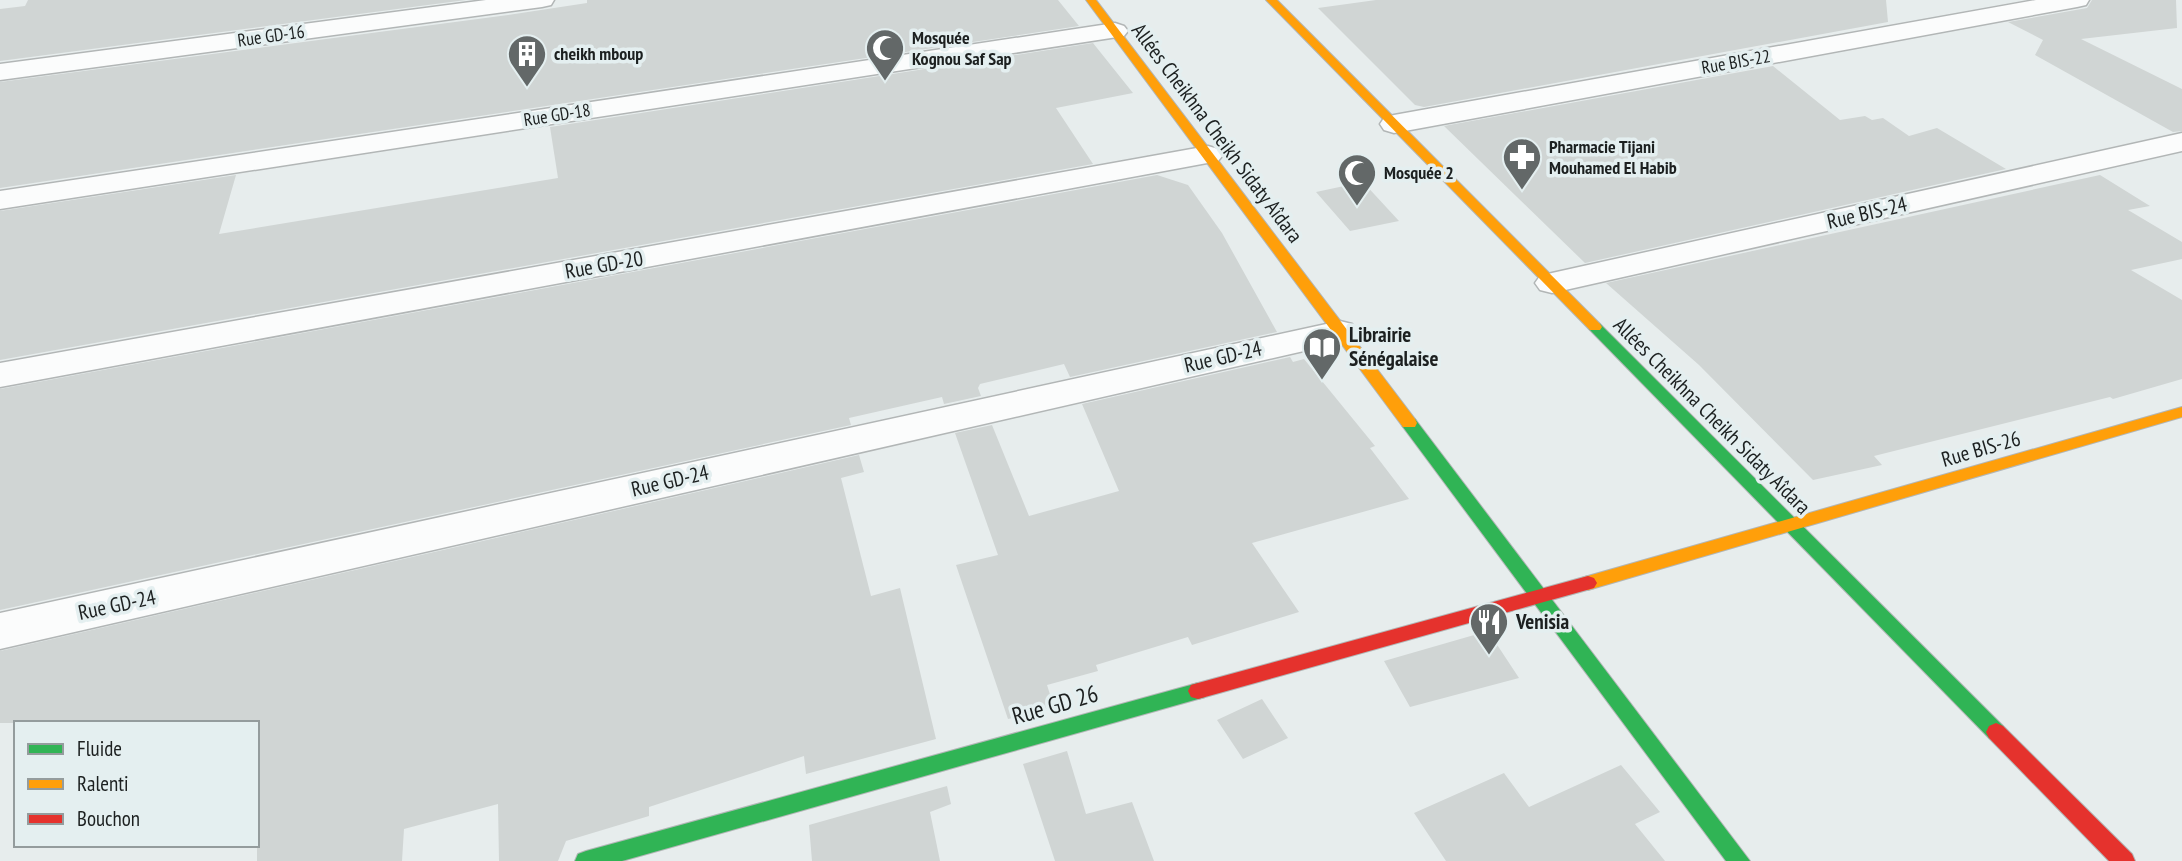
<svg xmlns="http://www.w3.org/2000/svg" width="2182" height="861" viewBox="0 0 2182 861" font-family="'PT Sans Narrow',sans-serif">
	<rect width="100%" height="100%" fill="#e7eded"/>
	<!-- building -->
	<path fill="#d0d5d4" d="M28 0H466L0 61V9L25 6Z
		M587 0H1058L1079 26 0 188V82L508 15 587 3Z
		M1376 0H1886L1888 22 1424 107 1415 105 1318 8Z
		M2092 0H2176L2177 28 2081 39 2182 89V131L2173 132 2035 55 2043 40 2008 22 2087 8Z
		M1093 43 1133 93 1056 108 1093 164 0 360V211L236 175 219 234 558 178 550 127Z
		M1773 66 1840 120 1865 116 1872 120 1883 118 1909 136 1937 128 2006 169 1585 263 1444 126Z
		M1157 175 1188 185 1222 233 1277 332 1070 377 1064 364 980 384 978 388 981 396 944 404 942 397 849 418 851 425 0 610V389Z
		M2100 175 2150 206 2128 210 2182 242V259L2131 270 2182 300V379L2113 399 2110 397 1874 456 1882 465 1813 480 1699 365 1606 283Z
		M1363 182 1399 221 1350 231 1316 192Z
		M1290 357 1293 362 1304 359 1375 446 1370 448 1409 499 1252 543 1299 612 1192 645 1188 637 1096 665 1098 671 1047 685 1054 707 1008 719 956 565 998 555 955 433 992 425 1029 516 1119 491 1082 404Z
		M859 455 864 472 841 478 871 596 900 588 936 739 806 774 804 756 649 807V816L566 841 558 861H499L498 804 404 829 402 861H257V723H0V651Z
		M1488 631 1519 678 1410 707 1384 661Z
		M1262 699 1288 738 1243 759 1217 720Z
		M1067 751 1086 814 1132 802 1154 861H1055L1023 764Z
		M1621 765 1660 812 1635 824 1665 861H1446L1414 813 1504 773 1529 807Z
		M947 786 951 804 930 812 940 861H812L809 825Z"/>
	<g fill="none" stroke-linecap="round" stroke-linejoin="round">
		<!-- street casing -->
		<g stroke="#b2b6b6" stroke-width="3">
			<path id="street" d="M486 0H554L551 5 542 7 0 80V64Z
				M2036 0H2089L2086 5 2077 7 1394 133 1384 130 1380 124 1384 118 1394 115Z
				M1115 23 1124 26 1128 31 1124 36 0 209V191Z
				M2182 133V151L1552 293 1540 290 1535 283 1540 276 1552 273Z
				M1208 146 1218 149 1223 155 1218 161 0 387V363Z
				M1340 321 1352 324 1358 332 1352 340 0 649V613Z"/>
		</g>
		<!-- fast casing -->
		<g stroke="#b2b6b6" stroke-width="2">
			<path id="fast" d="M1595 322 1600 324 2003 726 2006 732 2003 738 1996 741 1989 738 1590 330 1588 327Z
				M1409 418 1415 419 1750 861H1726L1403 427 1401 423 1403 419Z
				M1198 683 1205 685 1208 691 1205 697 1198 699 622 861H575L578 854 586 851Z"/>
		</g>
		<!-- slow casing -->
		<g stroke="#b2b6b6" stroke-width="2">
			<path id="slow" d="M1086 0H1096L1415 419 1417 423 1415 427H1403Z
				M1266 0H1277L1600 324 1602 327 1600 330H1590Z
				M2182 407V417L1588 590 1582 588 1579 583 1582 578 1588 576Z"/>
		</g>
		<!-- jam casing -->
		<g stroke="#b2b6b6" stroke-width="2">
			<path id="jam" d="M1588 576 1594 578 1597 583 1594 588 1198 699 1191 697 1188 691 1191 685 1198 683Z
				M1996 723 2003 726 2132 854 2135 861H2109L1989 738 1986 732 1989 726Z"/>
		</g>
		<!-- street -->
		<use href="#street" fill="#fbfcfc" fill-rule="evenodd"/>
		<!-- fast -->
		<use href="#fast" fill="#30b455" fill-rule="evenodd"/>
		<!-- slow -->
		<use href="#slow" fill="#ff9f0a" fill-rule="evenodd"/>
		<!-- jam -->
		<use href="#jam" fill="#e5322d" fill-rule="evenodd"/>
	</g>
	<!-- icons -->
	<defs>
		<g id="mosque-pin" transform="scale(2.0125)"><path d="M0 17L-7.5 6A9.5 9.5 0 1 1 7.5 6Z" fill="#636868" stroke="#e4eff0"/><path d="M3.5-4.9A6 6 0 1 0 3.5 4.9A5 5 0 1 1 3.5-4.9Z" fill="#fff"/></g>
		<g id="building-pin" transform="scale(2.0125)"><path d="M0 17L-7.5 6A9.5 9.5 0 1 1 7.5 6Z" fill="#636868" stroke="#e4eff0"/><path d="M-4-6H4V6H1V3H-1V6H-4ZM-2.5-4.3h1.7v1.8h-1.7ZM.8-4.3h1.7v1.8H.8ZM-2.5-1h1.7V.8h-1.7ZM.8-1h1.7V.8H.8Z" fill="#fff"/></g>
		<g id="pharmacy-pin" transform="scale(2.0125)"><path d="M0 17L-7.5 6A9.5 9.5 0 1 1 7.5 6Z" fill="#636868" stroke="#e4eff0"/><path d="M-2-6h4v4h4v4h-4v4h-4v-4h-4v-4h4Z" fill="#fff"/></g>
		<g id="library-pin" transform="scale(2.0125)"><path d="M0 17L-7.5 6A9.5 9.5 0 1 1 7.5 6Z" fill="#636868" stroke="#e4eff0"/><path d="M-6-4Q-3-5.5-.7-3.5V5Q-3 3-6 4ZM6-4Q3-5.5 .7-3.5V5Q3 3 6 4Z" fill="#fff"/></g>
		<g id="restaurant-pin" transform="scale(2.0125)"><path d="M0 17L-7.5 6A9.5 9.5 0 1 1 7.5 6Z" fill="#636868" stroke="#e4eff0"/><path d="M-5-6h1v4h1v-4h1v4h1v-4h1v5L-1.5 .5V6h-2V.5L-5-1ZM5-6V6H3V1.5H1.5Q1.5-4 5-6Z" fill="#fff"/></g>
	</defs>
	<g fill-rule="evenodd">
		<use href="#mosque-pin" x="885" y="48"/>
		<use href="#building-pin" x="527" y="54"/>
		<use href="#pharmacy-pin" x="1522" y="157"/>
		<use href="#mosque-pin" x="1357" y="173"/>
		<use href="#library-pin" x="1322" y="347"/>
		<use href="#restaurant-pin" x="1489" y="622"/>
	</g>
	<g text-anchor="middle" stroke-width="7" stroke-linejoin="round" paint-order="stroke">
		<!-- far-street labels -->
		<g font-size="18" fill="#1c2020" stroke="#e4eff0">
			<text transform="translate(271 36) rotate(-8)" y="6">Rue GD-16</text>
			<text transform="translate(1736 62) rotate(-10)" y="6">Rue BIS-22</text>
			<text transform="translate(557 115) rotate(-9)" y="6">Rue GD-18</text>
		</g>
		<!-- far-poi labels -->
		<g font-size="18" font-weight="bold" fill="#1c2020" stroke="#e4eff0" text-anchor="start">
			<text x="912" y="44">Mosquée<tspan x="912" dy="21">Kognou Saf Sap</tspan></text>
			<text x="554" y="60">cheikh mboup</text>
			<text x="1549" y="153">Pharmacie Tijani<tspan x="1549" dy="21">Mouhamed El Habib</tspan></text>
			<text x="1384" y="179">Mosquée 2</text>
		</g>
		<!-- street labels -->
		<g font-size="21" fill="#1c2020" stroke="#e4eff0">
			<text transform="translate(1217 133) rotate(53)" y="7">Allées Cheikhna Cheikh Sidaty Aîdara</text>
			<text transform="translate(1867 213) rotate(-13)" y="7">Rue BIS-24</text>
			<text transform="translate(604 265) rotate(-10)" y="7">Rue GD-20</text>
			<text transform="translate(1223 357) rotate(-13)" y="7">Rue GD-24</text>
			<text transform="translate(1712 416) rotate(45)" y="7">Allées Cheikhna Cheikh Sidaty Aîdara</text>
			<text transform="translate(1981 449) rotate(-16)" y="7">Rue BIS-26</text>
			<text transform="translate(670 481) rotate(-13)" y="7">Rue GD-24</text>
			<text transform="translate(117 605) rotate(-12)" y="7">Rue GD-24</text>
		</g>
		<!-- poi labels -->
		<g font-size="21" font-weight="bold" fill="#1c2020" stroke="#e4eff0" text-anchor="start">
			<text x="1349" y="342">Librairie<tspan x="1349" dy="24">Sénégalaise</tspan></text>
			<text x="1516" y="629">Venisia</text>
		</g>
		<!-- near-street labels -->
		<g font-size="24" fill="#1c2020" stroke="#e4eff0">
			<text transform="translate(1055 705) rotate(-16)" y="8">Rue GD 26</text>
		</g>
	</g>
	<!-- legend -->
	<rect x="14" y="721" width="245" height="126" fill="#e4eff0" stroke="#949c9d" stroke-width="2"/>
	<rect x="28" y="744" width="35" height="10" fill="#30b455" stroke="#949c9d" stroke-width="2"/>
	<text x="77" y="756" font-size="21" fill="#1c2020">Fluide</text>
	<rect x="28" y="779" width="35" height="10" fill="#ff9f0a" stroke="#949c9d" stroke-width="2"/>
	<text x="77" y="791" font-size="21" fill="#1c2020">Ralenti</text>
	<rect x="28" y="814" width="35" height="10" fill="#e5322d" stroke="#949c9d" stroke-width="2"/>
	<text x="77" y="826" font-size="21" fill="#1c2020">Bouchon</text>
</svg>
